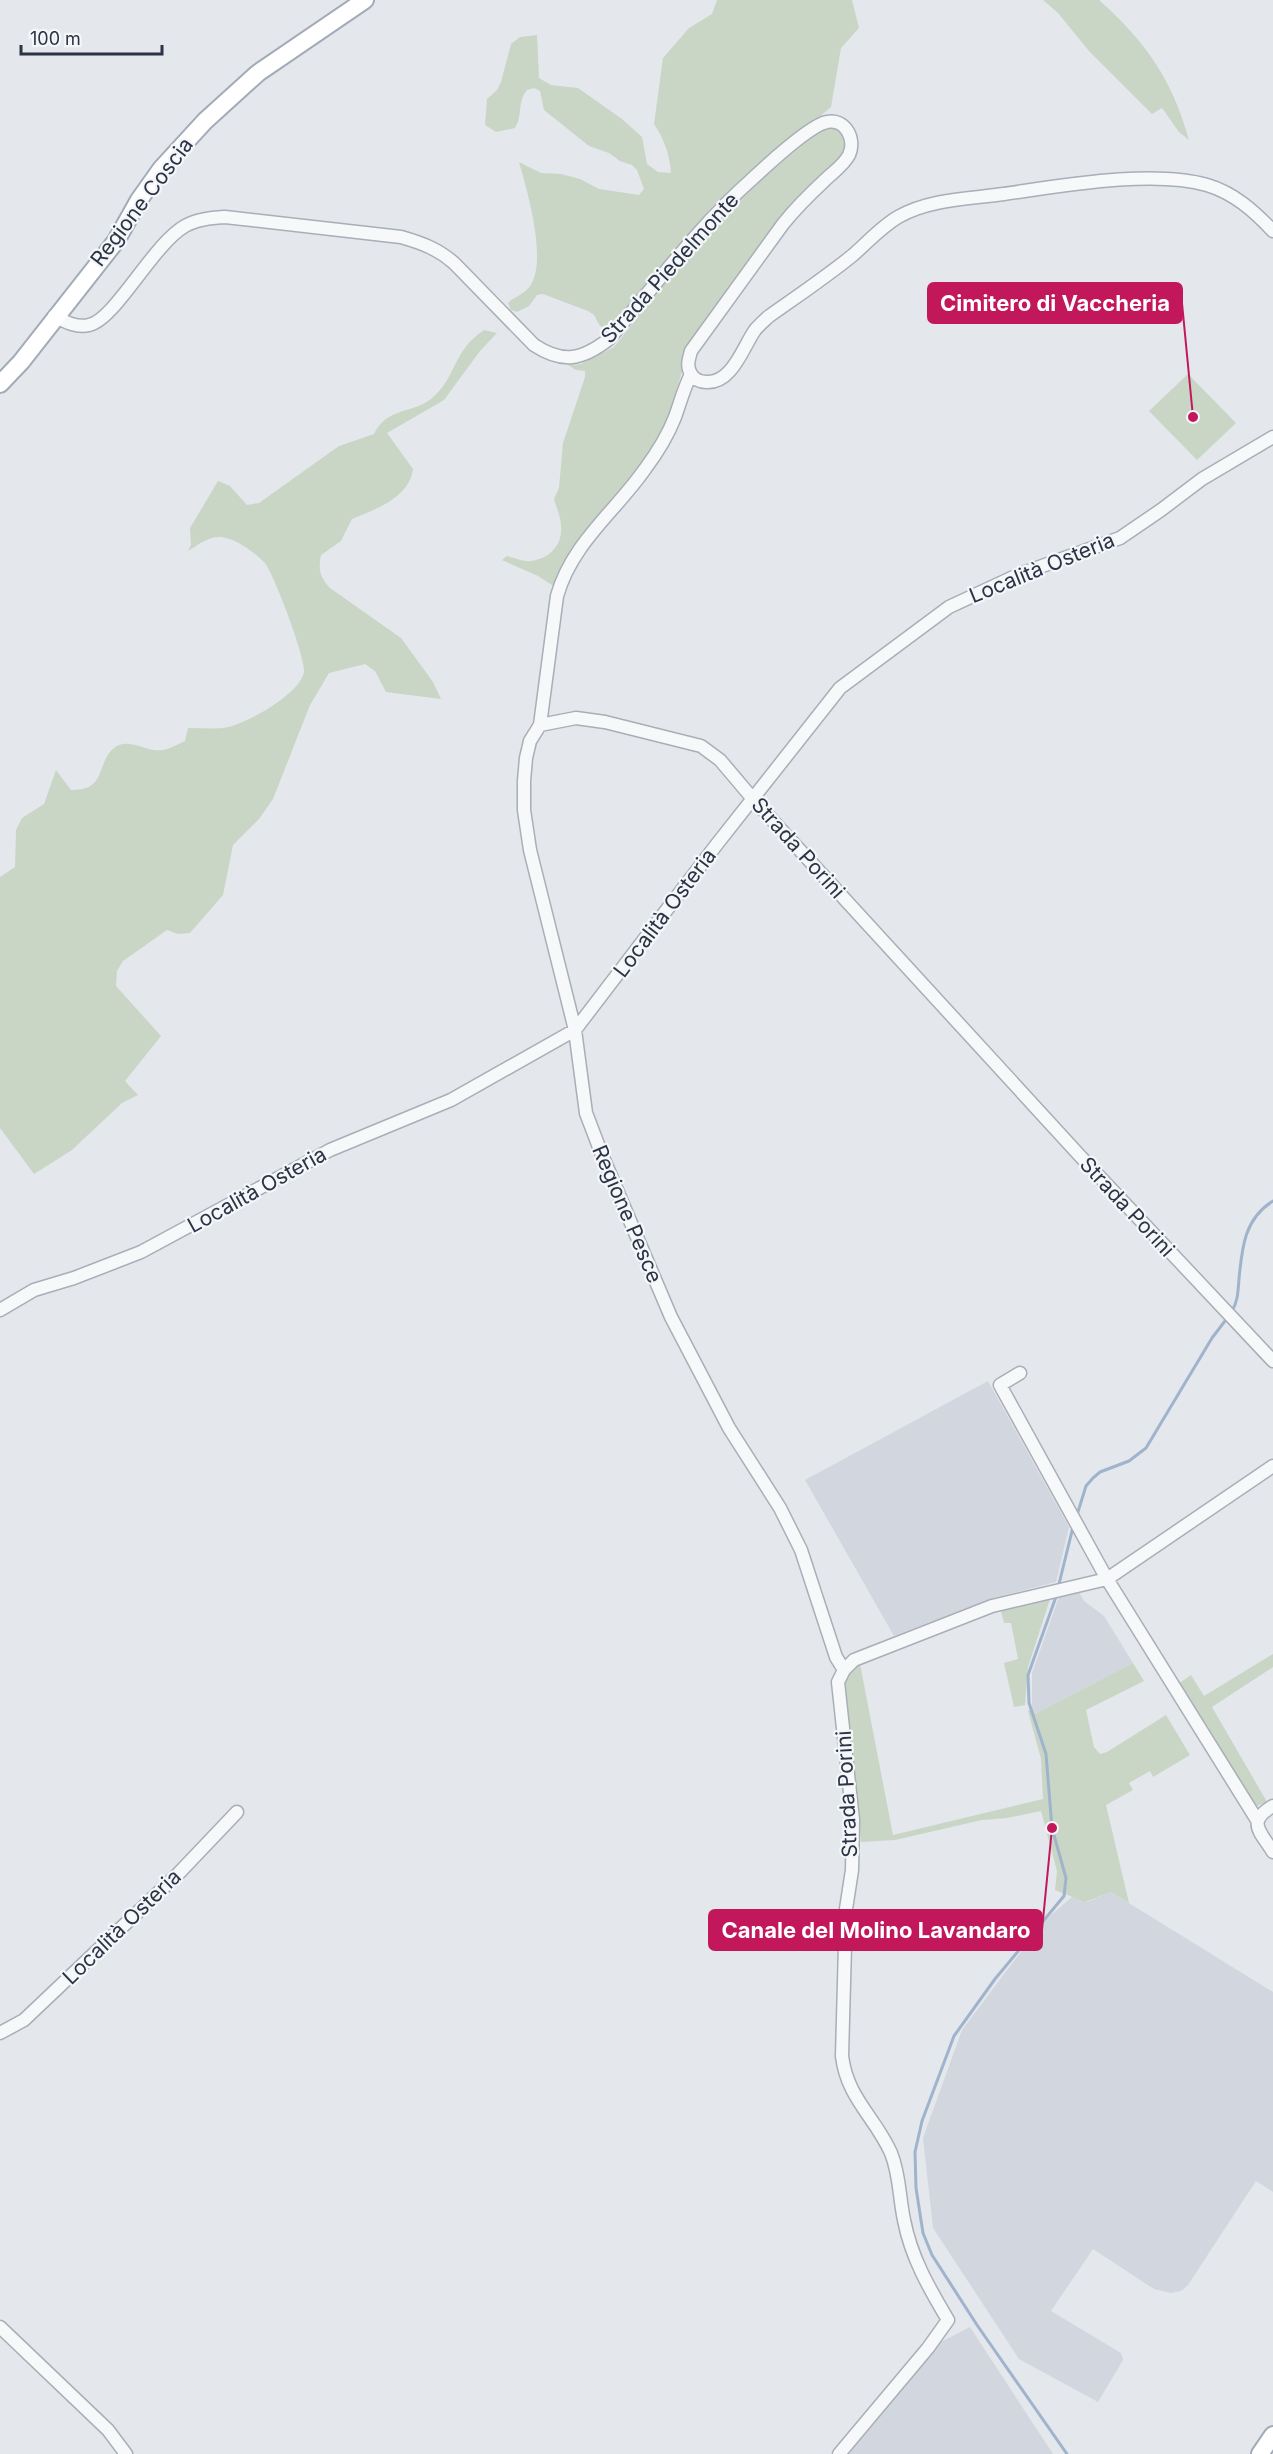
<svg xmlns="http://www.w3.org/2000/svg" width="1273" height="2454" viewBox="0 0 1273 2454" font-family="Inter,sans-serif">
	<rect width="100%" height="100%" fill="#e4e7ec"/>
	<!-- built -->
	<path fill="#d2d6de" d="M988 1381 1069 1527 1056 1582 993 1598 894 1636 805 1480Z
		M1079 1592 1084 1601 1104 1616 1133 1663 1035 1714 1032 1708V1673L1059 1597Z
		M1111 1892 1273 1992V2192L1256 2181 1188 2285 1181 2291 1171 2293 1154 2289 1093 2249 1051 2311 1121 2353 1123 2360 1098 2402 1019 2359 933 2228 923 2138 962 2030 1044 1921 1072 1897 1087 1902Z
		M970 2327 1053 2454H847L935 2345Z"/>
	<!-- green -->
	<path fill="#c9d6c5" d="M717 0H852L859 28 841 48 831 107 712 207 609 329 600 326 594 315 588 311 543 294 537 295 529 306 517 312 511 310 508 303C515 296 525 294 530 286 548 261 527 190 519 162L541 173 561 174 580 179 599 189 639 195 644 189 637 170 632 165 620 161 609 153 589 146 544 110 540 91 534 88 527 90C517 102 523 115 515 128L496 132 485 125 487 99 497 90 501 82 511 44 520 37 537 35 539 78 551 85 578 88 622 119 642 137 647 164 658 172 671 173C670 156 664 138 654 124L663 58 689 28 712 14Z
		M1043 0H1099C1146 42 1172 79 1189 140L1179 132 1162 108 1152 114 1089 51 1058 13Z
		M827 127H835L842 131 845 138 843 155 787 210 757 253 683 368 667 422 654 447 555 587 538 576 502 560 507 556C514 558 523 562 531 561 549 559 563 545 561 526 561 517 556 507 554 499L559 488 563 443 585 377V371L576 370 568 365 581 364 614 347 717 217 819 131Z
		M484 330 497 333 480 351 444 400 387 433 413 469C409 498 376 509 352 519L341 541 321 555C318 570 320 577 330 588L401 638 433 682 441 699 386 692 375 671 365 664 329 673 310 705 273 799 259 819 233 845 223 895 190 933 178 934 167 930 123 961 117 971 116 986 161 1036 125 1081 138 1095 122 1103 72 1150 34 1174 0 1128V877L15 867 16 830 22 818 44 804 56 770 71 790C107 791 96 763 114 748 128 736 147 753 163 750 170 749 178 744 185 741L188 728C200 728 213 729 224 728 245 725 300 694 304 672 306 659 273 571 264 562 254 552 235 538 221 537 208 536 198 545 188 551L191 545 190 528 218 481 230 486 247 505 259 503 339 446 374 434C387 407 412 414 431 399 457 378 452 351 484 330Z
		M1188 374 1236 423 1197 460 1149 411Z
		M1050 1599 1028 1667 1025 1705 1014 1707 1004 1663 1018 1659 1011 1623H1004L1001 1611Z
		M1273 1654V1667L1212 1707 1267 1802 1254 1807 1178 1684 1191 1675 1204 1696Z
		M1133 1663 1144 1681 1086 1710 1094 1747 1100 1754 1107 1752 1166 1715 1190 1755 1153 1777 1150 1771 1129 1783 1133 1790 1106 1805 1129 1903 1111 1892 1085 1902 1055 1890 1057 1871 1041 1811 1007 1818 982 1820 895 1840 861 1842 845 1682 854 1668 860 1664 893 1835 1043 1799 1041 1759 1028 1711 1032 1708 1035 1714Z"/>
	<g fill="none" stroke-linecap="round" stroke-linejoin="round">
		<!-- stream -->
		<path stroke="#9fb4cc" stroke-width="3" d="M1232 1311C1238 1301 1238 1291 1239 1279 1242 1248 1244 1219 1273 1201
			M1077 1515 1086 1486 1093 1478 1100 1472 1129 1461 1146 1448 1212 1338 1228 1317
			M1058 1588 1073 1527
			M1057 1594 1028 1675 1029 1703 1046 1754 1052 1828 1066 1878 1064 1896 995 1979 954 2036 922 2121 915 2152 916 2188 923 2233 932 2255 977 2325 1067 2454"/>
		<!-- minor casing -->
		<g stroke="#a9aeb7" stroke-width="15">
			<path id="minor" d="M54 316C65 322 77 328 89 325 115 320 153 244 185 226 197 219 212 218 225 217L401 237C422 243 438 249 454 263L534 345C563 364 582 360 609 339 655 286 698 227 751 180 766 166 810 125 827 122 846 118 856 140 849 155 843 166 832 173 824 181 809 195 795 209 783 224L691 351C689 359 686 366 691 374 694 379 700 382 706 382 732 384 743 347 755 330 759 325 764 321 768 317 796 297 826 277 853 255 868 242 881 227 898 217 929 199 969 199 1004 194 1060 186 1153 169 1207 185 1234 193 1254 211 1273 231
				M540 725 530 741 526 758 524 781V810L530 850 575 1030 586 1113 602 1155 671 1317 729 1428 780 1508 801 1550 836 1657 844 1670
				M540 725 576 718 605 722 701 746 720 760 753 799 1081 1157 1273 1361
				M540 725 557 596C572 543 615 512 645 469 657 453 668 435 675 417 680 403 684 388 691 374
				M0 1310 34 1290 74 1278 141 1252 330 1150 451 1100 575 1030 717 844 840 688 949 607 1020 574 1120 538 1161 510 1202 479 1273 437
				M1020 1373 1000 1385 1107 1579 1257 1820
				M1273 1806C1246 1822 1260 1831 1273 1852
				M0 2033 24 2020 178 1874 237 1812
				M0 2327 108 2430 126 2454
				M839 2454 928 2348 948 2320C929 2288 911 2257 904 2220 899 2197 900 2175 891 2153 875 2117 847 2098 842 2056L846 1909 852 1870 853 1820 838 1682 844 1670 854 1660 992 1606 1107 1579 1273 1466"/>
		</g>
		<!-- major casing -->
		<g stroke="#a3abb8" stroke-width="20">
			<path id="major" d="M0 384 21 362 116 241 139 200 161 169 205 121 258 73 365 0
				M1260 2454 1273 2435"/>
		</g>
		<!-- minor -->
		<use href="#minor" stroke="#f7f8fa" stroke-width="12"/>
		<!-- major -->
		<use href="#major" stroke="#fff" stroke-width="16"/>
	</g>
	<g text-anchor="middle" stroke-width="4.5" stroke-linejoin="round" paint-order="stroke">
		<!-- street labels -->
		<g font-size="21" fill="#2b3445" stroke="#f4f6f9">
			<text transform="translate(142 202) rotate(-53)" y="7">Regione Coscia</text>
			<text transform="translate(670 268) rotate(-48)" y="7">Strada Piedelmonte</text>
			<text transform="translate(1042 568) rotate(-22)" y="7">Località Osteria</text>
			<text transform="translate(798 848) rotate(48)" y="7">Strada Porini</text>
			<text transform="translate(665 913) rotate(-53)" y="7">Località Osteria</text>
			<text transform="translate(257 1190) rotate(-29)" y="7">Località Osteria</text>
			<text transform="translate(1127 1207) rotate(47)" y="7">Strada Porini</text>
			<text transform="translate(627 1214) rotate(67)" y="7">Regione Pesce</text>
			<text transform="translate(847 1794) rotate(-93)" y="7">Strada Porini</text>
			<text transform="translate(122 1927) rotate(-44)" y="7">Località Osteria</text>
		</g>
	</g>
	<!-- callouts -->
	<path fill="none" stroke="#c2185b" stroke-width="2" d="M1193 417L1182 303M1052 1828L1042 1930"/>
	<g fill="#c2185b" stroke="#f4f6f9" stroke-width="2">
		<circle cx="1193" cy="417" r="6"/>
		<circle cx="1052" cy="1828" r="6"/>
	</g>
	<g fill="#c2185b" stroke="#c2185b" stroke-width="2">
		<rect x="928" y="283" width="254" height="40" rx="6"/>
		<rect x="709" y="1910" width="333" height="40" rx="6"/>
	</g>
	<g font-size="22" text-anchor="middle" font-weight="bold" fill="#fff">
		<text x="1055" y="311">Cimitero di Vaccheria</text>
		<text x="876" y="1938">Canale del Molino Lavandaro</text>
	</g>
	<!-- scale -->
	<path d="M21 45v9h141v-9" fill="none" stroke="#2b3445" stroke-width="3"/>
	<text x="30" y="45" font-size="18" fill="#2b3445" stroke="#f4f6f9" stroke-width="4.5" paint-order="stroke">100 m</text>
</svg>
